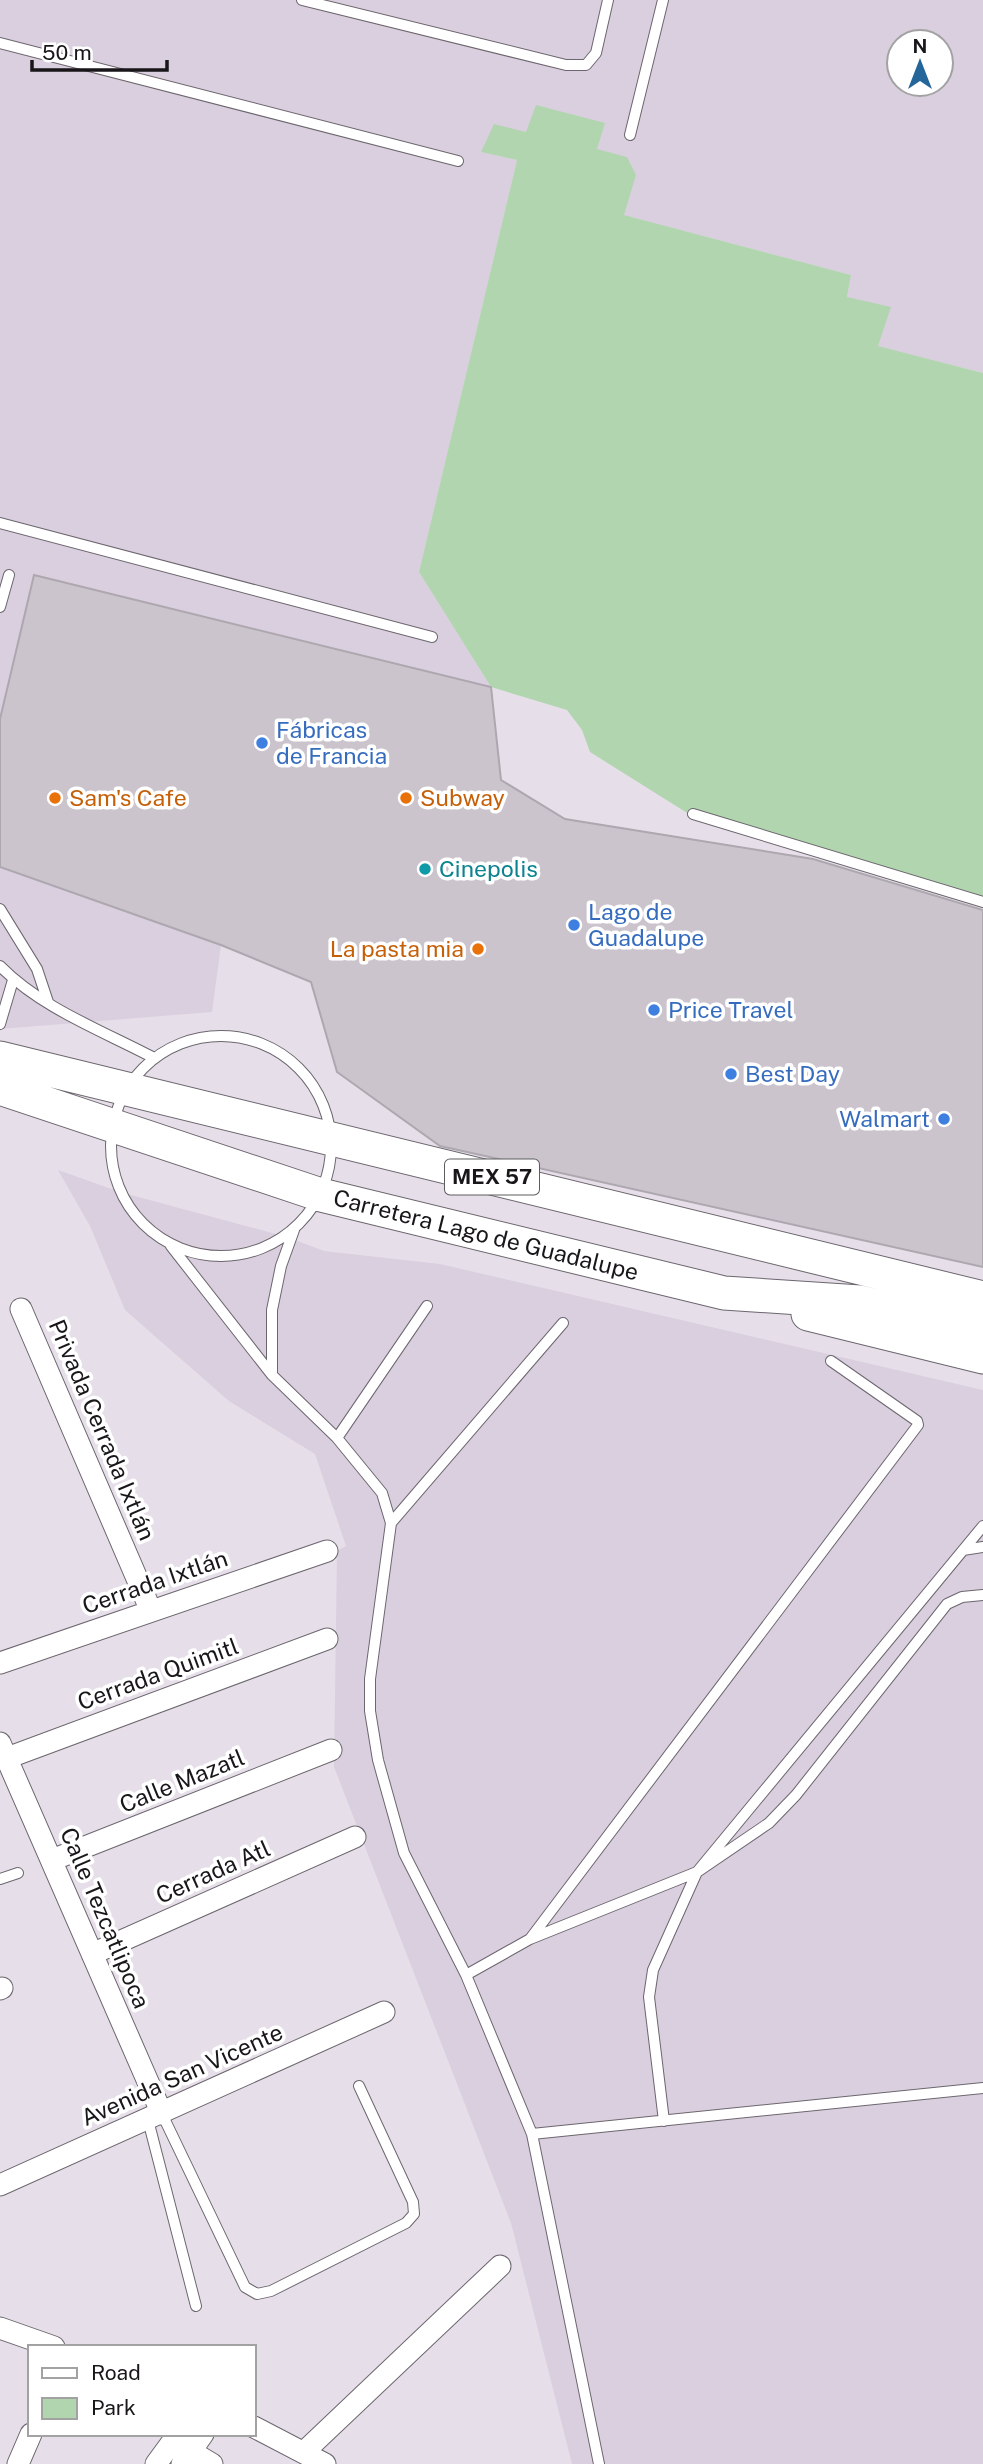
<svg xmlns="http://www.w3.org/2000/svg" width="983" height="2464" viewBox="0 0 983 2464" font-family="'Public Sans',sans-serif">
	<rect width="100%" height="100%" fill="#e6dfe9"/>
	<!-- built -->
	<path fill="#dacfde" fill-rule="evenodd" d="M0 0H983V373L877 346 847 297 851 275 623 215 627 157 526 132 481 152 517 160 419 572 491 687 34 575 0 719ZM899 42H941V84H899Z
		M0 867 221 945 212 1012 0 1029Z
		M58 1170 120 1192 287 1237 324 1251 440 1264 983 1390V2464H572L511 2223 334 1767 337 1551 346 1546 315 1454 229 1401 125 1310 90 1226Z"/>
	<!-- green -->
	<path fill="#b1d5af" d="M536 105 605 123 597 149 627 157 636 175 624 215 851 275 847 297 891 307 878 346 983 373V899L692 816 590 752 582 730 567 710 491 687 419 572 517 160 481 152 494 124 526 132Z"/>
	<!-- building -->
	<path fill="#cbc4cd" stroke="#ada7af" stroke-width="2" d="M34 575 491 687 501 780 565 819 813 859 983 910V1267L440 1146 337 1072 311 982 221 945 0 867V719Z"/>
	<g fill="none" stroke-linecap="round" stroke-linejoin="round">
		<!-- service casing -->
		<g stroke="#6c666e" stroke-width="12">
			<path id="service" d="M302 0 566 65H586L596 53 608 0
				M0 43 458 161
				M630 135 663 0
				M0 523 432 637
				M0 607 9 575
				M693 814 983 902
				M0 909 37 969 48 1002
				M0 966C41 1008 103 1031 154 1058
				M0 1024 13 980
				M111 1146a110 110 0 1 1 220 0a110 110 0 1 1-220 0Z
				M171 1246 272 1375 337 1438 382 1493 391 1523 370 1679V1711L378 1760 404 1853 466 1975 532 2134 599 2464
				M272 1375V1310L281 1266 294 1230
				M337 1438 427 1306
				M391 1523 563 1323
				M963 1550 983 1547
				M0 1879 18 1873
				M530 1939 918 1425 917 1421 831 1361
				M466 1975 530 1939 697 1872 769 1823 796 1795 947 1604 962 1597 983 1595
				M162 2114 245 2287 257 2294 271 2291 406 2223 414 2214 413 2202 359 2086
				M148 2120 196 2306
				M664 2121 649 1997 653 1970 697 1872 983 1526
				M532 2134 983 2088"/>
		</g>
		<!-- minor casing -->
		<g stroke="#6c666e" stroke-width="23">
			<path id="minor" d="M21 1309 151 1611
				M0 1663 327 1551
				M0 1743 162 2114
				M7 1758 327 1639
				M52 1860 331 1750
				M92 1954 355 1837
				M0 1989 2 1988
				M0 2185 384 2012
				M0 2328 54 2347
				M254 2427 325 2464
				M305 2451 500 2266
				M192 2452 212 2464
				M18 2464 31 2434
				M156 2464 178 2434
				M182 2464 203 2434"/>
		</g>
		<!-- primary casing -->
		<g stroke="#6c666e" stroke-width="35">
			<path id="primary" d="M0 1058 983 1298
				M0 1088 321 1195 724 1293 860 1302 983 1331
				M808 1314 983 1357"/>
		</g>
		<!-- service -->
		<use href="#service" stroke="#fff" stroke-width="10"/>
		<!-- minor -->
		<use href="#minor" stroke="#fff" stroke-width="21"/>
		<!-- primary -->
		<use href="#primary" stroke="#fff" stroke-width="33"/>
	</g>
	<!-- markers -->
	<g fill="#3f7fe0" stroke="#fff" stroke-width="2.5">
		<circle cx="262" cy="743" r="7"/>
		<circle cx="574" cy="925" r="7"/>
		<circle cx="654" cy="1010" r="7"/>
		<circle cx="731" cy="1074" r="7"/>
		<circle cx="944" cy="1119" r="7"/>
	</g>
	<g fill="#e8710a" stroke="#fff" stroke-width="2.5">
		<circle cx="55" cy="798" r="7"/>
		<circle cx="406" cy="798" r="7"/>
		<circle cx="478" cy="949" r="7"/>
	</g>
	<circle fill="#0f9aa8" stroke="#fff" stroke-width="2.5" cx="425" cy="869" r="7"/>
	<g text-anchor="middle" stroke-width="7" stroke-linejoin="round" paint-order="stroke">
		<!-- shield labels -->
		<rect fill="#fff" stroke="#5d5c5e" stroke-width="2" x="445" y="1159.5" width="94" height="35" rx="5"/>
		<g font-size="21" font-weight="bold" fill="#181619">
			<text x="492" y="1184">MEX 57</text>
		</g>
		<!-- shop labels -->
		<g font-size="23" fill="#366cbe" stroke="#fff" text-anchor="start">
			<text x="276" y="738">Fábricas<tspan x="276" dy="26">de Francia</tspan></text>
			<text x="588" y="920">Lago de<tspan x="588" dy="26">Guadalupe</tspan></text>
			<text x="668" y="1018">Price Travel</text>
			<text x="745" y="1082">Best Day</text>
			<text x="930" y="1127" text-anchor="end">Walmart</text>
		</g>
		<!-- food labels -->
		<g font-size="23" fill="#c56008" stroke="#fff" text-anchor="start">
			<text x="69" y="806">Sam's Cafe</text>
			<text x="420" y="806">Subway</text>
			<text x="464" y="957" text-anchor="end">La pasta mia</text>
		</g>
		<!-- culture labels -->
		<g font-size="23" fill="#0d838f" stroke="#fff" text-anchor="start">
			<text x="439" y="877">Cinepolis</text>
		</g>
		<!-- street labels -->
		<g font-size="23" fill="#181619" stroke="#fff">
			<text transform="translate(486 1235) rotate(14)" y="8">Carretera Lago de Guadalupe</text>
			<text transform="translate(102 1430) rotate(67)" y="8">Privada Cerrada Ixtlán</text>
			<text transform="translate(155 1582) rotate(-19)" y="8">Cerrada Ixtlán</text>
			<text transform="translate(158 1674) rotate(-20)" y="8">Cerrada Quimitl</text>
			<text transform="translate(182 1781) rotate(-22)" y="8">Calle Mazatl</text>
			<text transform="translate(213 1872) rotate(-24)" y="8">Cerrada Atl</text>
			<text transform="translate(105 1918) rotate(67)" y="8">Calle Tezcatlipoca</text>
			<text transform="translate(182 2075) rotate(-24)" y="8">Avenida San Vicente</text>
		</g>
	</g>
	<!-- legend -->
	<rect x="28" y="2345" width="228" height="91" fill="#ffffff" stroke="#a3a2a3" stroke-width="2"/>
	<rect x="42" y="2368" width="35" height="10" fill="#ffffff" stroke="#a3a2a3" stroke-width="2"/>
	<text x="91" y="2380" font-size="21" fill="#181619">Road</text>
	<rect x="42" y="2398" width="35" height="21" fill="#b1d5af" stroke="#a3a2a3" stroke-width="2"/>
	<text x="91" y="2415" font-size="21" fill="#181619">Park</text>
	<!-- north arrow -->
	<g transform="translate(920 63)"><circle r="33" fill="#ffffff" stroke="#a3a2a3" stroke-width="2"/>
	<path d="M0-5L12 26L0 18L-12 26Z" fill="#24659a"/>
	<text y="-10" font-size="19" font-weight="bold" text-anchor="middle" fill="#181619">N</text>
	</g>
	<!-- scale -->
	<path d="M32 60v10h135v-10" fill="none" stroke="#181619" stroke-width="3.5"/>
	<text x="42" y="60" font-size="21" fill="#181619" stroke="#ffffff" stroke-width="5" paint-order="stroke">50 m</text>
</svg>
